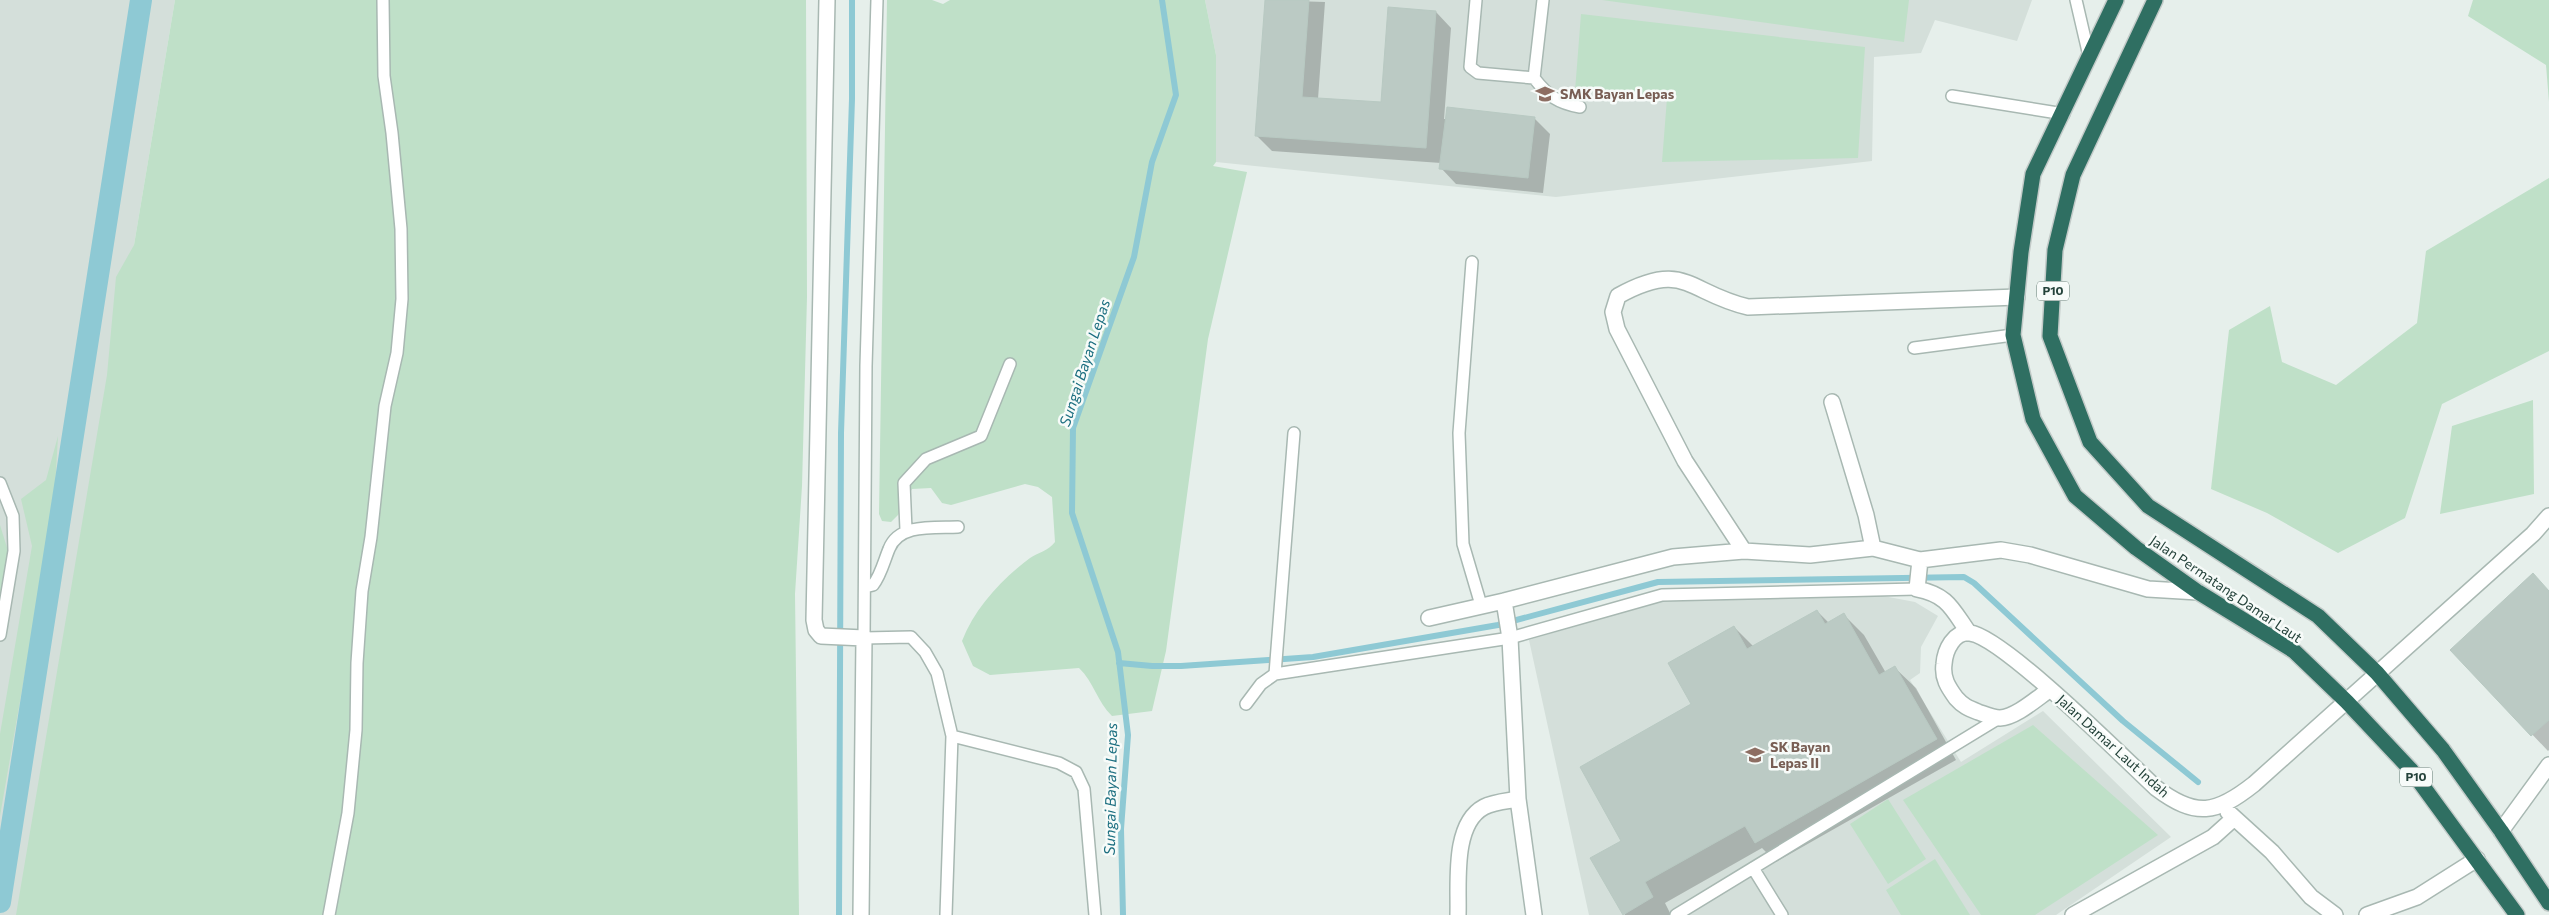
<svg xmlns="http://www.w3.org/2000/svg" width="2549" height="915" viewBox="0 0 2549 915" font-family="Commissioner,sans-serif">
	<rect width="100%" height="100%" fill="#e6efeb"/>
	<!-- built -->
	<path fill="#d4dfda" d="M0 0H175L134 245 37 915H0Z
		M1205 0H2032L2017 41 1935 20 1921 53 1874 57 1872 161 1556 197 1216 162V55Z
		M1878 595 1915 602 1938 616 1921 647 1920 673 1910 680 1961 762 2043 711 2171 837 2056 915H1589L1529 640 1667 599Z"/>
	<!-- green -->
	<path fill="#bfe0c8" d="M175 0H806L807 297 802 486 795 594 799 915H16L107 375 116 277 134 245Z
		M887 0H932L943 4 950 0H1205L1216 55V162L1213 166 1247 172 1208 339 1166 651 1152 711 1112 716C1097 702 1094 682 1079 668L990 675 973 666 962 641C975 608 1001 580 1030 558 1039 552 1048 551 1055 542L1052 497 1038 487 1025 484 951 505 942 503 931 488 912 489 898 515 891 522 882 521 879 514Z
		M1602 0H1909L1904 42Z
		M2473 0H2549V102L2546 65 2468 16Z
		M1581 14 1865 47 1858 158 1662 162 1667 98 1575 91Z
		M2549 178V351L2442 404 2405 518 2338 553 2267 513 2211 489 2229 330 2270 306 2282 362 2336 385 2417 323 2426 251Z
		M2533 400 2534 494 2440 514 2452 426Z
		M58 436 54 506 0 816V734L32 546 21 499 46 480Z
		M0 525 9 554 0 616Z
		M2033 725 2158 835 2035 915H1981L1903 800Z
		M1888 799 1926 859 1888 884 1850 824Z
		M1935 859 1970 915H1901L1886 890Z"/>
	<!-- shadow -->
	<path fill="#0003" d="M1266 0 1325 2 1318 99 1382 103 1436 12 1451 28 1444 119 1534 118 1550 134 1543 193 1456 184 1441 168V163L1272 151 1256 135Z
		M2549 592V750L2548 751 2452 650Z
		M1817 611 1829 623 1844 615 1864 635 1886 673 1895 668 1916 688 1956 760 1776 862 1762 848 1665 903 1671 915H1625L1623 841 1734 627 1754 647Z"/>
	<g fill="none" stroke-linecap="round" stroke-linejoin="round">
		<!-- stream -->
		<path stroke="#8ec9d4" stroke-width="6" d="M1119 663 1152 666H1181L1313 657 1498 625 1658 582 1964 577 1974 583 2123 721 2198 782
			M839 915 841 433 852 99V0
			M1123 915 1121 829 1128 735 1118 652 1072 513 1073 428 1134 257 1152 162 1176 95 1162 0"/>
		<!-- canal -->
		<path stroke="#8ec9d4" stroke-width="22" d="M0 902 141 0"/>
	</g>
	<!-- building -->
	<path fill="#bbcac4" stroke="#b8c9c2" d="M1265 0H1309L1302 97 1381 102 1388 7 1436 11 1426 148 1255 136Z
		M1447 107 1535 117 1528 178 1439 169Z
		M2533 573 2549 591V720L2531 736 2450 650Z
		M1817 610 1825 624 1844 613 1879 675 1895 666 1937 739 1755 843 1745 826 1645 882 1653 897 1623 915 1590 858 1621 841 1580 767 1691 704 1668 663 1734 626 1747 649Z"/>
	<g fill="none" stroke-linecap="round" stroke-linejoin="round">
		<!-- lane casing -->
		<g stroke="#a8b8b2" stroke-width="14">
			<path id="lane" d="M877 0 866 366 864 638 911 637 925 652 937 673 952 736 946 915
				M1476 0 1470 67 1478 73 1534 78
				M1543 0 1534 78C1548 96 1558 103 1580 107
				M2076 0 2089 56
				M1952 96 2064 114
				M1472 262 1459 433 1463 544 1481 605
				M1914 348 2013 335
				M0 483 13 516 14 551 0 635
				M906 530 904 483 926 459 981 436 1010 364
				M865 587 873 585C881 575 884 561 889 549 899 523 934 528 958 527
				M1275 674 1294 433
				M1246 704 1261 684 1275 674 1510 638 1662 595 1917 589
				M952 736 1059 763 1076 772 1084 789 1095 915
				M1753 868 1782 915
				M329 915 348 813 356 730 357 663 362 591 371 537 385 406 397 353 402 299 401 229 392 133 384 76 383 0
				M1676 915 1999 718"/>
		</g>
		<!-- street casing -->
		<g stroke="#a8b8b2" stroke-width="18">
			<path id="street" d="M827 0 814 620 816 630 821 636 864 638 861 915
				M1832 402 1866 515 1873 548
				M1744 551 1685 461 1617 329 1613 312 1618 296C1685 259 1688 293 1748 307L2017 297
				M1920 560 1917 589C1948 595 1952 609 1969 633
				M1504 601 1510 638 1518 799 1534 915
				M1429 618 1504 601 1673 557 1744 551 1810 555 1873 548 1920 560 2001 550 2030 555 2148 589 2198 592
				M2049 690C2036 699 2016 717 2000 718 1993 718 1984 714 1978 712 1968 708 1963 706 1956 698 1948 687 1942 678 1944 664 1945 650 1954 631 1970 633 2003 637 2125 759 2156 788 2196 818 2216 814 2254 784L2533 534 2549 516
				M2228 812 2272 852 2311 897 2335 915
				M2501 831 2549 765
				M1458 915C1459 884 1452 824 1484 807 1493 802 1507 801 1518 799
				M2073 915 2213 837 2233 819
				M2367 915 2417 897 2477 859"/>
		</g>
		<!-- highway casing -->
		<g stroke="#c2cac8" stroke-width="18">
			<path id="highway" d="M2116 0 2033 174 2021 252 2013 335 2033 419 2075 496 2136 548 2198 592 2294 651 2347 702 2411 770 2517 915
				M2155 0 2073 175 2055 250 2050 336 2090 442 2148 506 2318 616 2377 673 2443 750 2501 831 2549 903"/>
		</g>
		<!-- lane -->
		<use href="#lane" stroke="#fff" stroke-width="11"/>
		<!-- street -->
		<use href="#street" stroke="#fff" stroke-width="15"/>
		<!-- highway -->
		<use href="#highway" stroke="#2f6f62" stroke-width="15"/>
	</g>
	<!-- icons -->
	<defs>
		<g id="school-bare" transform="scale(1.5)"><path d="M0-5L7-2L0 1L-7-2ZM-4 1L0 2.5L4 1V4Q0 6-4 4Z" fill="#8d6e63" stroke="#f7fbf9" stroke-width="2.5" paint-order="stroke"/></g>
	</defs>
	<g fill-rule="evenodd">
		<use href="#school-bare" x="1545" y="94"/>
		<use href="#school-bare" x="1755" y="755"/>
	</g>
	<g text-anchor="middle" stroke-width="5" stroke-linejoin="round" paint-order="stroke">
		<!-- shield labels -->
		<g fill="#f7fbf9" stroke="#637a73" stroke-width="1">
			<rect x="2037" y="281.5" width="32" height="19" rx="4"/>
			<rect x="2400" y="767.5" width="32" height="19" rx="4"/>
		</g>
		<g font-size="12" font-weight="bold" fill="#24423a">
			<text x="2053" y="295">P10</text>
			<text x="2416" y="781">P10</text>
		</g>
		<!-- education labels -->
		<g font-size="14" font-weight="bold" fill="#785e54" stroke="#f7fbf9" text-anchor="start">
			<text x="1560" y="99">SMK Bayan Lepas</text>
			<text x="1770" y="752">SK Bayan<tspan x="1770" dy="16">Lepas II</tspan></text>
		</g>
		<!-- street labels -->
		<g font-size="14" fill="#24423a" stroke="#f7fbf9">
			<text transform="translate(2226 589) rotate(34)" y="5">Jalan Permatang Damar Laut</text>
			<text transform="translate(2113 746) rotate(42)" y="5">Jalan Damar Laut Indah</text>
		</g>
		<!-- water labels -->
		<g font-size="15" font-style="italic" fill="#1c6f80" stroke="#f7fbf9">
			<text transform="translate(1085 363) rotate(-72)" y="5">Sungai Bayan Lepas</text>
			<text transform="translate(1111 789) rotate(-89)" y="5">Sungai Bayan Lepas</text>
		</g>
	</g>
</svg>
